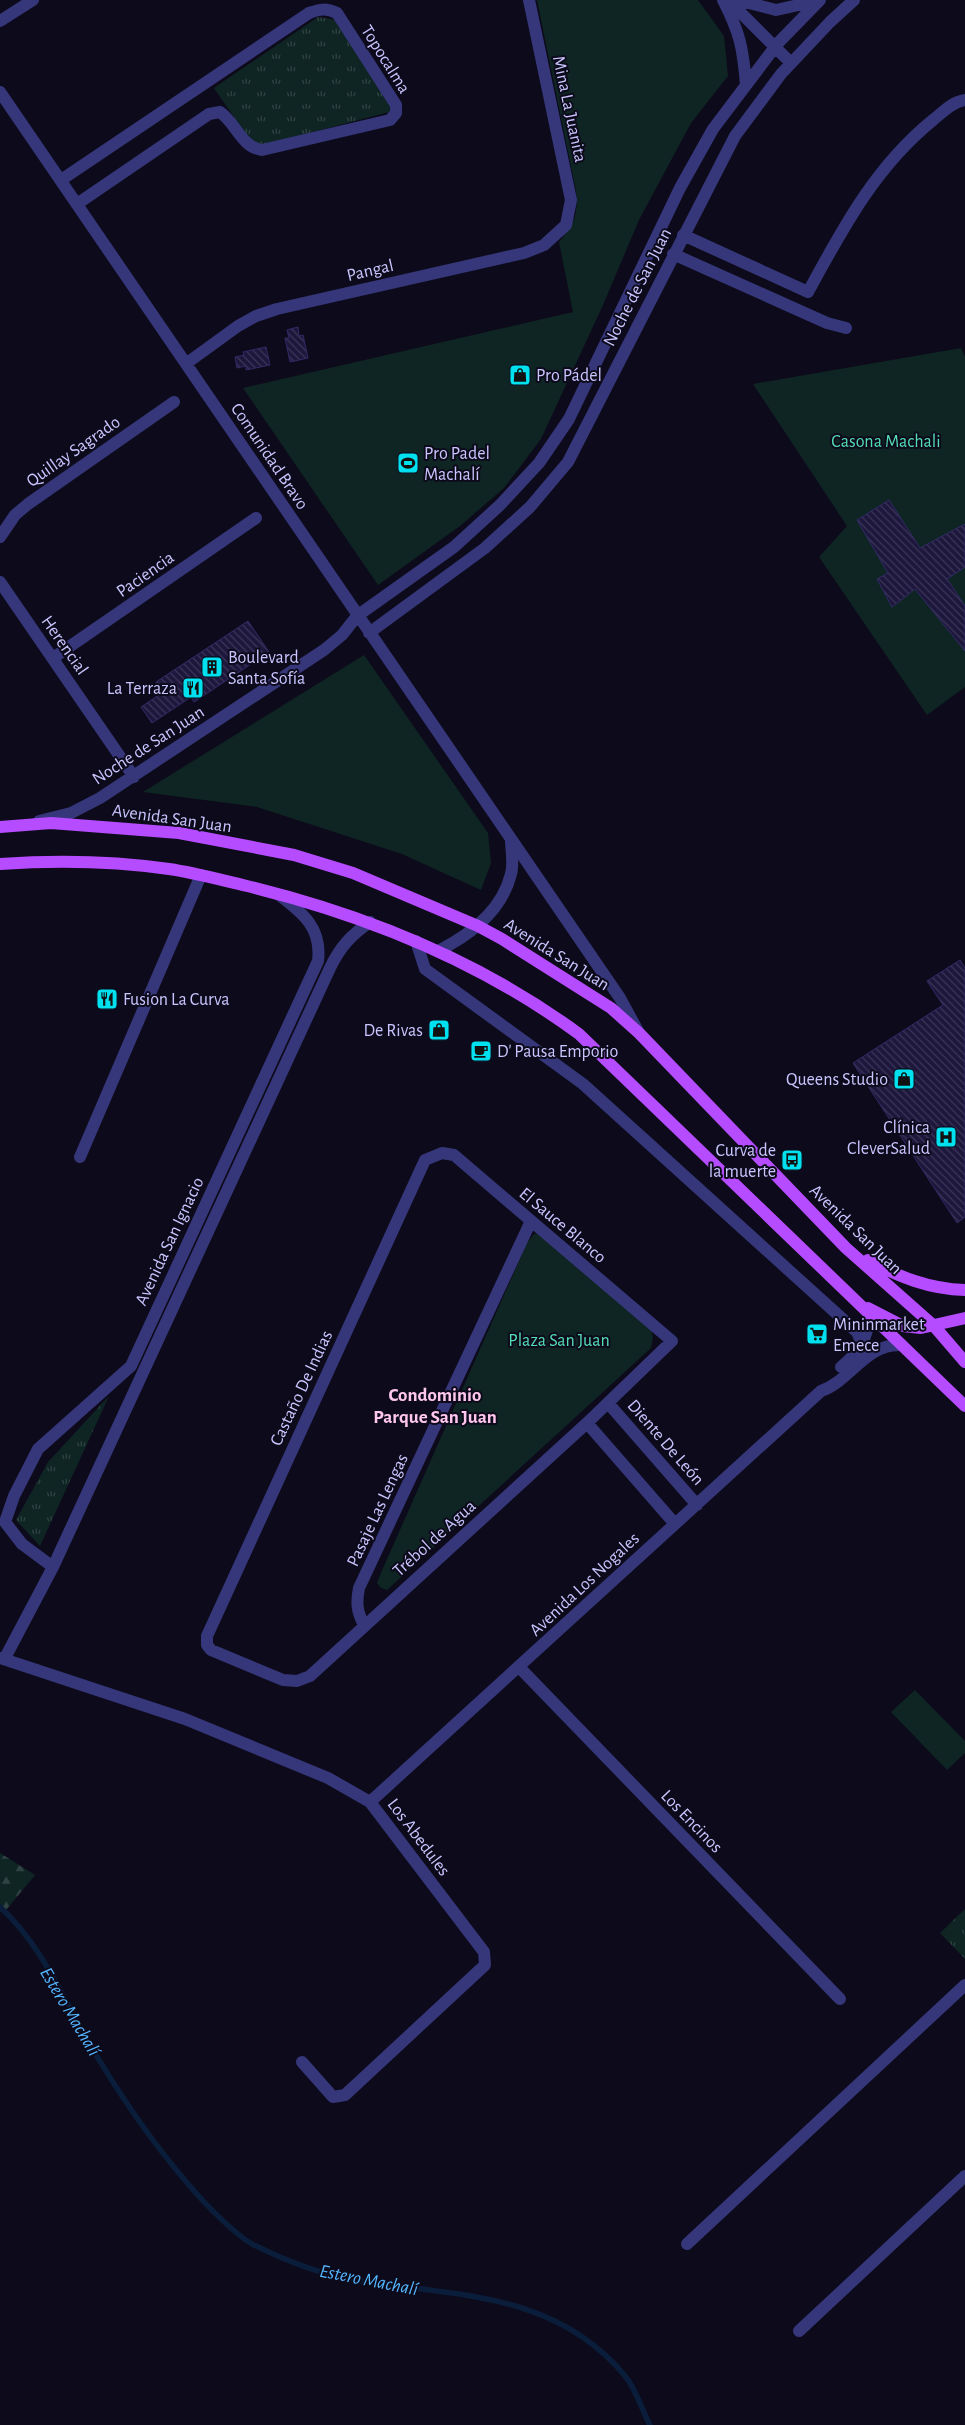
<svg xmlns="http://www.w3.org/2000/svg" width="965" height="2425" viewBox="0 0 965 2425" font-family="'Alegreya Sans',sans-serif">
	<defs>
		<pattern id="grass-tufts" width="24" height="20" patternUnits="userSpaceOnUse" patternTransform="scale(1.25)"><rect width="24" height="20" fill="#0e2523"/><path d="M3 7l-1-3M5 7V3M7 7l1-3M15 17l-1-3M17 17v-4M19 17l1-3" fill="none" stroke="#304344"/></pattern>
		<pattern id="forest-firs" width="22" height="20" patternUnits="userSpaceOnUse" patternTransform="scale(1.25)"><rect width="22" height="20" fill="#0e2523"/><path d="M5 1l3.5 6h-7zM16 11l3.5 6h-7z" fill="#304344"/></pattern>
		<pattern id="building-back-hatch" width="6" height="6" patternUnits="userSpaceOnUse" patternTransform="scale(1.25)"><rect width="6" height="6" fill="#1d173c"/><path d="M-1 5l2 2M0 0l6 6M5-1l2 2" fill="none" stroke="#3c3759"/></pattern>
	</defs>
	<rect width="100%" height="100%" fill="#0d0b1b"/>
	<!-- grass -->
	<path fill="url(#grass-tufts)" d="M318 17 337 20 391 103 389 112 264 145 252 143 214 88Z
		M109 1396 40 1546 16 1520 48 1462Z
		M965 1909V1959L940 1933Z"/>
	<!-- forest -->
	<path fill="url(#forest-firs)" d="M0 1853 35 1875 6 1910 0 1912Z"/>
	<!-- green -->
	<path fill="#0e2523" d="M537 0H698L724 36 728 76 691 123 639 220 603 305 541 439 504 488 460 526 378 585 243 388 573 312 559 242C575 223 578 215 576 191Z
		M961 348 965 357V687L927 715 819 557 847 526 753 384Z
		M364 655 488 833 491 863 481 890 402 854 257 807 143 792Z
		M544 1233 651 1328 653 1337 651 1348 387 1590 381 1588 377 1583 380 1575 527 1243 534 1234Z
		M915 1690 965 1741V1753L947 1770 891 1712Z"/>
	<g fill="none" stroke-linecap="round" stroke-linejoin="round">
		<!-- stream -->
		<path stroke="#0a1e3b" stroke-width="5.5" d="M0 1907C38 1941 60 1991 85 2036 115 2088 149 2139 189 2185 203 2202 235 2235 254 2245 286 2261 323 2275 359 2281 457 2296 557 2292 626 2377 636 2390 642 2410 650 2425"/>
	</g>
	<!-- building -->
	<path fill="url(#building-back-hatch)" stroke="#332968" d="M298 327 299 336 303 335 308 358 290 362 285 338H289L287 330Z
		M266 347 270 365 246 370V366L237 368 235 357 244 355 243 352Z
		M889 500 920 548 965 524V567L947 579 965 606V651L915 589 892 607 877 579 888 573 857 520Z
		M248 621 269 652 194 702 191 697 152 723 141 707 163 692 156 682Z
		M960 960 965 968V1217L957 1223 853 1063 943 1005 927 981Z"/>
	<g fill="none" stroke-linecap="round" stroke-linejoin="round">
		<!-- minor -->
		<path stroke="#36367a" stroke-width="12" d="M723 0C740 33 743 48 746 85
			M728 0 791 63
			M737 0 776 10 817 1
			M0 21 33 0
			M0 92 620 998 638 1031
			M61 180 309 13C320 9 326 8 337 13L396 105V113L390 120 262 150C241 147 236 123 220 112L209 114 77 204
			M683 235 808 292C843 228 875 167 933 120 943 112 952 102 965 100
			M673 254 827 323 846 328
			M187 363 238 326 256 316 277 309 524 253 544 245 566 225 571 200 529 0
			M0 537 15 515 28 504 174 402
			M0 582 134 777
			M369 633 485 548 530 507 568 462 735 136 781 74 830 22 854 0
			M53 658 256 518
			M39 821 71 813 100 798 324 650 342 635 357 616 454 547 500 505 539 463 569 419 680 188 713 129 778 43 820 0
			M416 941 425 969 583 1084 857 1332 862 1344
			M438 951C470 935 502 911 511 874 514 864 511 850 511 839
			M442 1153 454 1155 672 1341 587 1423 310 1676 297 1681 283 1680 211 1650 207 1645V1636L425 1160Z
			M80 1157 201 875
			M841 1367C859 1352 868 1339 869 1315
			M608 1403 697 1505
			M587 1423 675 1524
			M53 1567 22 1544 5 1522 14 1496 38 1449 131 1366 318 961C322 928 303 913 279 895
			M364 1625C357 1612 356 1603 359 1588L531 1221
			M0 1658 185 1719 328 1778 370 1802 484 1952 485 1965 345 2095 333 2097 302 2062
			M5 1658 53 1567 330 968C340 947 351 935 370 922
			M519 1667 840 1999
			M370 1802 821 1391C850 1381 866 1344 900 1345
			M687 2244 965 1985
			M799 2331 965 2176"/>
		<!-- major -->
		<path stroke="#b54cff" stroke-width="12" d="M0 827 51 823 179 833 294 855 353 873 478 926 502 939 611 1008 639 1033 846 1248 934 1326 965 1362
			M0 864C57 860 113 861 169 869 196 873 221 880 247 886 366 915 480 961 579 1034L965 1406
			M868 1260C899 1277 929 1289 965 1290
			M868 1308 903 1326 921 1328 965 1318"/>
	</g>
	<!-- icons -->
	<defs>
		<g id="shop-square" transform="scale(1.125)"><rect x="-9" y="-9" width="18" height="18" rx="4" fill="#00e1f0" stroke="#0d0b1b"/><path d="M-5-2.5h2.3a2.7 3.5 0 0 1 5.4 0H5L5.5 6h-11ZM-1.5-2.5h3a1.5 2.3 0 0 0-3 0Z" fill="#111"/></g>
		<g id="stadium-square" transform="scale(1.125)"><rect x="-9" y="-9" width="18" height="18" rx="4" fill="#00e1f0" stroke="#0d0b1b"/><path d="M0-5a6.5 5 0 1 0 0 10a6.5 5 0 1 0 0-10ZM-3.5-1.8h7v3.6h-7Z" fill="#111"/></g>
		<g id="building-square" transform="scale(1.125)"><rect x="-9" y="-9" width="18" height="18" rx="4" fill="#00e1f0" stroke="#0d0b1b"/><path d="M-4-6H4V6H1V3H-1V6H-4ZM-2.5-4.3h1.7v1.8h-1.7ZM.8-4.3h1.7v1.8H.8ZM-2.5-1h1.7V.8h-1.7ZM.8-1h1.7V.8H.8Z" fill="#111"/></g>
		<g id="restaurant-square" transform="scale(1.125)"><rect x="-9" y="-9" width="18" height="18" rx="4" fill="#00e1f0" stroke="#0d0b1b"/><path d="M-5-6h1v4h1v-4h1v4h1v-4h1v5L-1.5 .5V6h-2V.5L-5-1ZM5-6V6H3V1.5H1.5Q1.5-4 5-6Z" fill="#111"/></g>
		<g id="cafe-square" transform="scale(1.125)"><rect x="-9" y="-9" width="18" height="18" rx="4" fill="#00e1f0" stroke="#0d0b1b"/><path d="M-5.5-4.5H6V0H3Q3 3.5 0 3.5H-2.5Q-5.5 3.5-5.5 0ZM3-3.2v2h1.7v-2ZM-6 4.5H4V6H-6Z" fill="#111"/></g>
		<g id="hospital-square" transform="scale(1.125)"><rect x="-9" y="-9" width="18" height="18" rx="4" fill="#00e1f0" stroke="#0d0b1b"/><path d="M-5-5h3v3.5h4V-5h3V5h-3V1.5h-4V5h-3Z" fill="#111"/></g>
		<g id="bus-square" transform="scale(1.125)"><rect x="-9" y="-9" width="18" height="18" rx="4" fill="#00e1f0" stroke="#0d0b1b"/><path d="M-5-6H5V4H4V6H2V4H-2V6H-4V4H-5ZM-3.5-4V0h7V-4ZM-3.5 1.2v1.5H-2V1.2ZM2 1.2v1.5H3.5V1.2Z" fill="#111"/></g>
		<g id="supermarket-square" transform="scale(1.125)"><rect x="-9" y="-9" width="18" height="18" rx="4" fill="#00e1f0" stroke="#0d0b1b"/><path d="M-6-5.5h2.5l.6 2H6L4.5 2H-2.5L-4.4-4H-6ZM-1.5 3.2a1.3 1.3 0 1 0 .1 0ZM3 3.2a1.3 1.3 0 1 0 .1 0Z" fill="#111"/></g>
	</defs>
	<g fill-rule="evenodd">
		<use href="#shop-square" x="520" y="375"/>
		<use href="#stadium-square" x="408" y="463"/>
		<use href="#building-square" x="212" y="667"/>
		<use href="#restaurant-square" x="193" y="688"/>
		<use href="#restaurant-square" x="107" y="999"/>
		<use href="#shop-square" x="439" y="1030"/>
		<use href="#cafe-square" x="481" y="1051"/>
		<use href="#shop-square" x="904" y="1079"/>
		<use href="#hospital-square" x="946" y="1137"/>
		<use href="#bus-square" x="792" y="1160"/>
		<use href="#supermarket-square" x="817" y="1334"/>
	</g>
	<g text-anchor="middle" stroke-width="4" stroke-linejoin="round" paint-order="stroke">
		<!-- street labels -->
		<g font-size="18" fill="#c9c5ff" stroke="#0d0b1b">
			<text transform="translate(386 59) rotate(58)" y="6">Topocalma</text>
			<text transform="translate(570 109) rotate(78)" y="6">Mina La Juanita</text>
			<text transform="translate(370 270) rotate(-13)" y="6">Pangal</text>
			<text transform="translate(637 287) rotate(-63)" y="6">Noche de San Juan</text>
			<text transform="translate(73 451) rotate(-35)" y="6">Quillay Sagrado</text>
			<text transform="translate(270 456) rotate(56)" y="6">Comunidad Bravo</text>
			<text transform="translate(145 574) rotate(-35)" y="6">Paciencia</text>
			<text transform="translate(65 645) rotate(55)" y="6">Herencial</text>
			<text transform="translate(148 745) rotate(-33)" y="6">Noche de San Juan</text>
			<text transform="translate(172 818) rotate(8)" y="6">Avenida San Juan</text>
			<text transform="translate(557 954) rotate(32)" y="6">Avenida San Juan</text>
			<text transform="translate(563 1225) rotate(40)" y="6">El Sauce Blanco</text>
			<text transform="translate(856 1229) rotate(44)" y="6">Avenida San Juan</text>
			<text transform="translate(169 1241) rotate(-65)" y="6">Avenida San Ignacio</text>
			<text transform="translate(301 1388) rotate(-65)" y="6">Castaño De Indias</text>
			<text transform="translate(666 1442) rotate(49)" y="6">Diente De León</text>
			<text transform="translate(377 1510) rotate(-65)" y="6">Pasaje Las Lengas</text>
			<text transform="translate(434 1538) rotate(-42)" y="6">Trébol de Agua</text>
			<text transform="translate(584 1584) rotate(-43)" y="6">Avenida Los Nogales</text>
			<text transform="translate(692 1821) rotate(46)" y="6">Los Encinos</text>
			<text transform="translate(419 1837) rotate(53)" y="6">Los Abedules</text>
		</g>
		<!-- poi labels -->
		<g font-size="18" fill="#c9c5ff" stroke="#0d0b1b" text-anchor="start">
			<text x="536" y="381">Pro Pádel</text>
			<text x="424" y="459">Pro Padel<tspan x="424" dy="21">Machalí</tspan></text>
			<text x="228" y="663">Boulevard<tspan x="228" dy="21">Santa Sofía</tspan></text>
			<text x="177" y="694" text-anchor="end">La Terraza</text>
			<text x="123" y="1005">Fusion La Curva</text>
			<text x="423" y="1036" text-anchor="end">De Rivas</text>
			<text x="497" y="1057">D' Pausa Emporio</text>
			<text x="888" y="1085" text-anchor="end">Queens Studio</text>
			<text x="930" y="1133" text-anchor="end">Clínica<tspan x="930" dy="21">CleverSalud</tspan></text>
			<text x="776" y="1156" text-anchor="end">Curva de<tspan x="776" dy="21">la muerte</tspan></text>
			<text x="833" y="1330">Mininmarket<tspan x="833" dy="21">Emece</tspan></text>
		</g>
		<!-- park labels -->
		<g font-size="18" fill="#53ddb5" stroke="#0d0b1b">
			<text x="886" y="447">Casona Machali</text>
			<text x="559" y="1346">Plaza San Juan</text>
		</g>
		<!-- neighbourhood labels -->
		<g font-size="19" font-weight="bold" fill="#ffc7ed" stroke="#0d0b1b">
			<text x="435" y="1401">Condominio<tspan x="435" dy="22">Parque San Juan</tspan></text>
		</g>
		<!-- water labels -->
		<g font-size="19" font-style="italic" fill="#53b6ff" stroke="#0d0b1b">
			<text transform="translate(71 2011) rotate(59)" y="7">Estero Machalí</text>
			<text transform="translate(369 2279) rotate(11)" y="7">Estero Machalí</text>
		</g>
	</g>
</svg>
